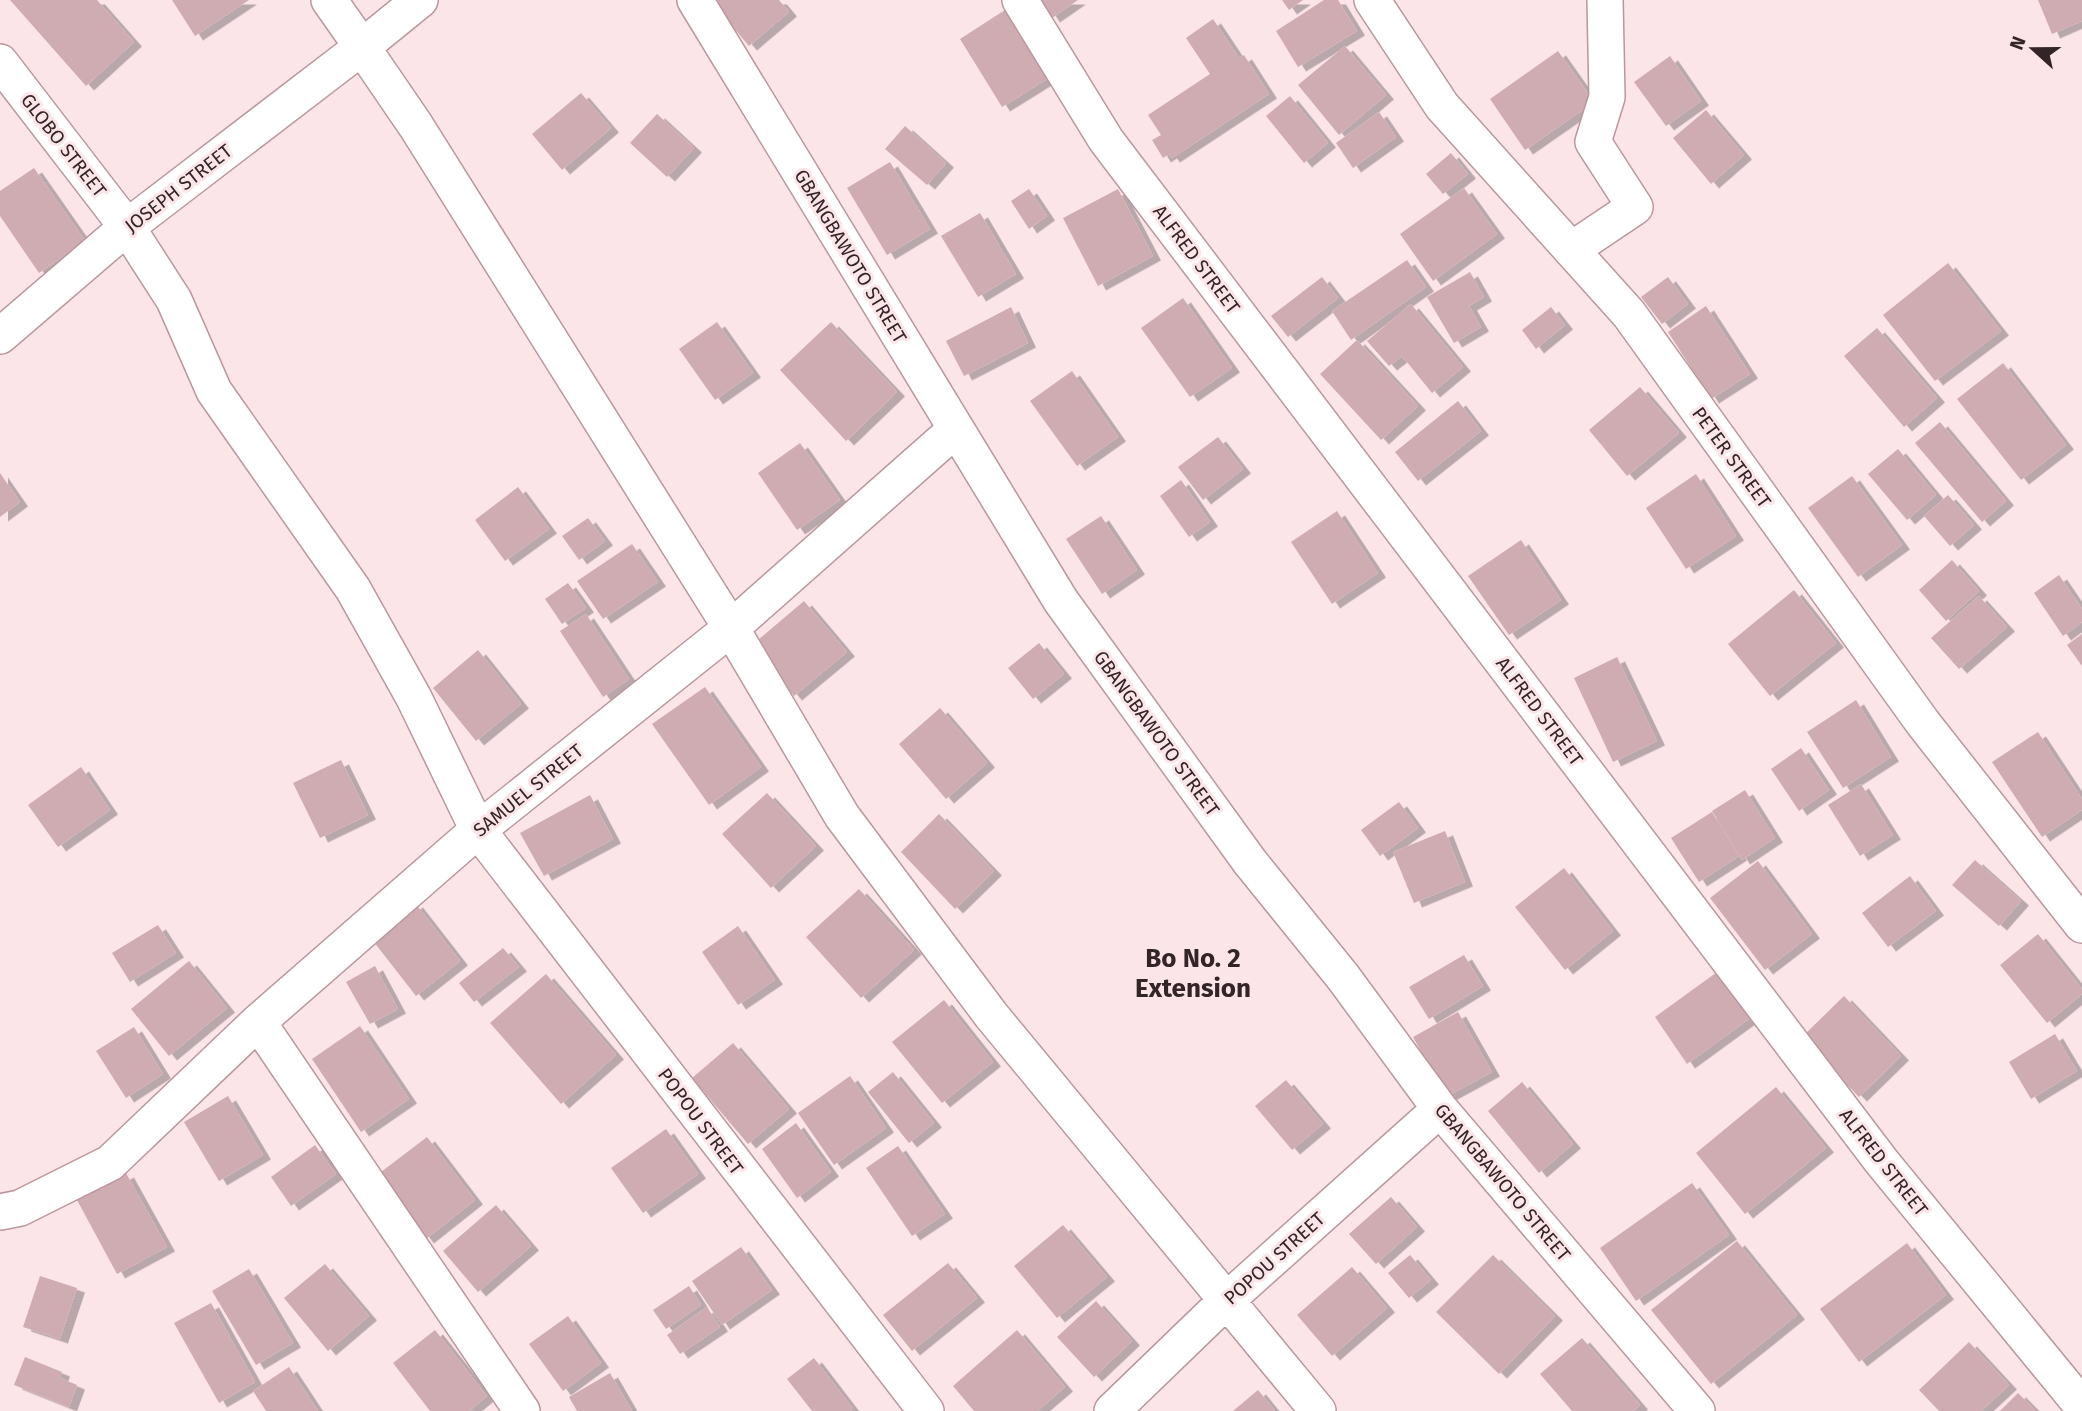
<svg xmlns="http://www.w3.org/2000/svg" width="2082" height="1411" viewBox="0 0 2082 1411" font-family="'Fira Sans',sans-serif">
	<defs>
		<filter id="shadow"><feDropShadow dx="8" dy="4.5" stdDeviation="0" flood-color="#0004"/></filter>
	</defs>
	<rect width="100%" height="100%" fill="#fce5e9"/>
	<!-- building -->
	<path fill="#cfacb2" filter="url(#shadow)" d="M10 0H97L134 42 86 86Z
		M172 0H249L195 36Z
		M710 0H779L789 12 749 46Z
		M1040 0H1078L1052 18Z
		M1282 0H1303L1289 10Z
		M1324 0H1338L1357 31 1298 67 1276 31Z
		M2038 0H2082V21L2052 34Z
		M1005 10 1047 79 1002 107 960 39Z
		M1213 19 1239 58 1244 55 1269 94 1172 158 1169 154 1163 158 1152 140 1161 135 1148 115 1210 74 1186 38Z
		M1345 46 1386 95 1339 135 1298 85Z
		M1558 51 1594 102 1525 150 1490 99Z
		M1670 56 1701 101 1666 126 1634 82Z
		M581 93 611 128 562 170 532 134Z
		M1290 96 1328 143 1304 163 1266 116Z
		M1706 110 1744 155 1711 184 1673 138Z
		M1379 112 1396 137 1353 168 1336 143Z
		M657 114 694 148 667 177 630 143Z
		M905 126 946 163 927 185 885 149Z
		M1451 153 1468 174 1443 194 1426 174Z
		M890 162 930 229 887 255 847 188Z
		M34 168 85 241 39 273 0 216V191Z
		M1464 188 1497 234 1433 281 1400 234Z
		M1029 189 1047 216 1029 229 1011 201Z
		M1118 189 1153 256 1098 286 1063 218Z
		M980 213 1016 274 978 297 941 236Z
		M1407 260 1426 287 1351 340 1332 311Z
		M1948 263 2001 331 1935 381 1883 315Z
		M1470 272 1484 297 1469 306 1481 327 1454 343 1427 297Z
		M1322 277 1338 298 1288 337 1271 316Z
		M1668 277 1688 304 1662 324 1641 297Z
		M1183 298 1232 368 1190 397 1141 328Z
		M1411 304 1463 367 1432 393 1402 356 1389 366 1367 341Z
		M1706 306 1750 374 1711 399 1668 332Z
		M1011 307 1028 343 964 376 946 341Z
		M1551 307 1565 325 1536 349 1522 330Z
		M717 322 753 373 715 400 679 349Z
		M831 322 897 392 846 441 780 370Z
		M1877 328 1937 398 1904 427 1844 356Z
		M1357 340 1418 406 1381 440 1320 374Z
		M2003 363 2066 445 2021 480 1957 399Z
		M1072 371 1118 437 1077 466 1030 401Z
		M1640 387 1679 433 1627 476 1589 430Z
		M1458 401 1481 431 1418 481 1395 452Z
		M1940 422 2006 501 1982 522 1915 443Z
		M1218 437 1243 469 1203 500 1178 467Z
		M800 443 840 500 797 530 758 473Z
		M1898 449 1936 495 1907 520 1868 474Z
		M0 473 20 502 0 517Z
		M1696 474 1736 536 1686 569 1646 508Z
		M1852 476 1902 545 1858 577 1808 508Z
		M1181 480 1210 522 1189 537 1160 496Z
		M518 487 549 529 505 561 475 520Z
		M1948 495 1974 525 1950 546 1924 516Z
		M1337 511 1378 573 1332 604 1291 542Z
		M1101 516 1137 570 1102 594 1066 539Z
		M588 518 605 541 579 560 562 536Z
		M1521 540 1561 600 1509 635 1468 576Z
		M632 544 658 582 603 619 577 581Z
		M1952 560 1979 591 1946 621 1919 590Z
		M2059 575 2082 609V622L2063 636 2034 593Z
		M568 583 586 608 562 624 545 599Z
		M1794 590 1836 643 1770 696 1728 644Z
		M1979 596 2007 627 1959 669 1931 638Z
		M804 601 847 652 794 696 752 645Z
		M586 614 629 679 603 697 560 631Z
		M2082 634V666L2067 645Z
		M1039 643 1064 674 1033 699 1008 668Z
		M478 650 521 704 476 741 433 688Z
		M1617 657 1657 741 1613 762 1574 678Z
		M705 687 761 767 709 805 652 724Z
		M1856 700 1891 757 1843 788 1807 732Z
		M940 708 987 763 946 799 899 744Z
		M2038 732 2082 799V810L2042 837 1992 762Z
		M1801 748 1829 790 1799 811 1771 769Z
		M341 760 368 815 320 838 293 783Z
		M81 767 110 810 58 847 28 805Z
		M1861 784 1893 835 1860 856 1828 805Z
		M1745 790 1775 838 1742 860 1712 811Z
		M767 793 816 846 771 888 722 834Z
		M590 795 613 839 544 876 520 833Z
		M1399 802 1418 828 1380 856 1361 830Z
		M1712 812 1739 856 1699 882 1671 838Z
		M939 814 994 871 955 909 901 852Z
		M1445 831 1465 882 1414 903 1393 852Z
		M1975 860 2021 901 1999 926 1952 885Z
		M1758 861 1812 934 1765 970 1710 898Z
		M1564 868 1613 931 1565 970 1515 907Z
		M1910 876 1936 911 1888 947 1862 913Z
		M859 889 914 950 861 998 806 937Z
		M415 903 460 961 416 996 370 937Z
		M158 925 176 953 130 982 112 953Z
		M738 926 775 980 738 1005 702 952Z
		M2038 934 2082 989V994L2047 1023 2000 965Z
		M503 948 519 967 474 1002 459 983Z
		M1464 955 1483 986 1429 1019 1409 987Z
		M189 961 227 1008 169 1056 131 1009Z
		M375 966 398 1009 370 1024 346 982Z
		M1724 967 1757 1013 1687 1064 1655 1017Z
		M546 974 616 1055 561 1104 490 1023Z
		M1844 996 1901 1056 1859 1097 1801 1038Z
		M944 1000 993 1062 942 1103 892 1042Z
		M1458 1012 1492 1072 1446 1097 1413 1037Z
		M360 1026 409 1099 361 1132 312 1059Z
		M134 1027 163 1074 126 1098 96 1051Z
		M2055 1034 2077 1071 2031 1099 2009 1062Z
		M733 1043 789 1109 748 1144 692 1078Z
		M893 1072 934 1123 909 1143 868 1092Z
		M850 1076 886 1128 834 1165 798 1113Z
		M1286 1080 1323 1124 1292 1150 1255 1106Z
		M1522 1082 1573 1144 1539 1173 1488 1111Z
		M1776 1087 1826 1148 1745 1214 1696 1153Z
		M228 1096 263 1155 219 1181 184 1122Z
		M796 1123 831 1172 797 1198 762 1149Z
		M666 1129 698 1174 643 1213 611 1168Z
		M427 1137 475 1200 426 1239 377 1175Z
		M315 1145 336 1174 291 1206 271 1177Z
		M898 1146 945 1214 912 1236 866 1168Z
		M126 1173 167 1247 117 1274 77 1200Z
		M1692 1183 1729 1235 1636 1301 1600 1248Z
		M1391 1197 1417 1227 1376 1264 1349 1234Z
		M496 1205 531 1246 478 1292 443 1251Z
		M1063 1225 1107 1277 1057 1318 1014 1266Z
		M1737 1241 1797 1315 1711 1384 1651 1310Z
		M1907 1243 1946 1295 1859 1362 1820 1309Z
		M741 1247 772 1290 722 1325 692 1281Z
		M1410 1255 1431 1280 1409 1298 1388 1273Z
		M1493 1255 1555 1316 1499 1374 1436 1312Z
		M948 1263 977 1298 912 1351 883 1315Z
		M325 1264 369 1316 328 1351 284 1298Z
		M1352 1267 1387 1308 1332 1356 1297 1315Z
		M249 1269 293 1343 256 1365 212 1291Z
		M40 1276 77 1288 60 1339 23 1327Z
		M689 1286 701 1305 666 1329 653 1310Z
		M1096 1301 1132 1341 1094 1377 1057 1337Z
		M211 1303 255 1382 219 1403 174 1323Z
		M707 1307 720 1327 680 1354 667 1335Z
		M568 1316 601 1363 563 1391 529 1344Z
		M435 1330 487 1396 469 1411H430L393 1363Z
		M1017 1330 1065 1387 1037 1411H974L953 1386Z
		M1582 1338 1640 1405 1633 1411H1572L1540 1374Z
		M1969 1342 2009 1385 1981 1411H1939L1919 1390Z
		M25 1357 62 1372 60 1378 77 1385 69 1407 14 1385Z
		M814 1358 853 1409 850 1411H812L787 1379Z
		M289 1367 318 1411H266L253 1391Z
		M610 1373 632 1411H577L569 1397Z
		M1258 1390 1275 1411H1233Z
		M2018 1393 2036 1411H2000Z"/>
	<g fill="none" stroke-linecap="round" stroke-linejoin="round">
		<!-- minor casing -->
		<g stroke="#ba979d" stroke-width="38">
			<path id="minor" d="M420 0 362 47 416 126 731 628 842 816 991 1015 1318 1411
				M695 0 1061 601 1250 862 1343 977 1440 1109 1697 1411
				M1020 0 1106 140 1882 1162 2082 1406
				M1372 0 1442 106 1629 314 1923 723 2082 925
				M0 62 127 227 174 300 214 391 353 589 414 698 478 830 926 1411
				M1571 250 1635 207 1593 142 1607 97 1605 0
				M0 336 127 227 362 47 329 0
				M258 1022 522 1411
				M0 1212 20 1208 110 1163 258 1022 478 830 731 628 956 429
				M1112 1411 1228 1299 1440 1109"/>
		</g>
		<!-- minor -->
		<use href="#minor" stroke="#fff" stroke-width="35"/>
	</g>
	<g text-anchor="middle" stroke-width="6" stroke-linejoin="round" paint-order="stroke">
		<!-- street labels -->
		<g font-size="19" fill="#322427" stroke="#fce5e9">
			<text transform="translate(64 145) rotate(52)" y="7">GLOBO STREET</text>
			<text transform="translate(178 188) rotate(-38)" y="7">JOSEPH STREET</text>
			<text transform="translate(851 256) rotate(59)" y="7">GBANGBAWOTO STREET</text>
			<text transform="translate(1197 259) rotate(53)" y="7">ALFRED STREET</text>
			<text transform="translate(1732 457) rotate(54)" y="7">PETER STREET</text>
			<text transform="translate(1540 711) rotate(53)" y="7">ALFRED STREET</text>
			<text transform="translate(1157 733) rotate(54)" y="7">GBANGBAWOTO STREET</text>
			<text transform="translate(528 790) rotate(-39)" y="7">SAMUEL STREET</text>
			<text transform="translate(701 1121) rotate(53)" y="7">POPOU STREET</text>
			<text transform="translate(1884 1162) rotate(52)" y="7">ALFRED STREET</text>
			<text transform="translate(1503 1182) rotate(50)" y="7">GBANGBAWOTO STREET</text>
			<text transform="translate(1274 1258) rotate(-42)" y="7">POPOU STREET</text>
		</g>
		<!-- district labels -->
		<g font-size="26" font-weight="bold" fill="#322427" stroke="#fce5e9">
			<text x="1193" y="967">Bo No. 2<tspan x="1193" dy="30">Extension</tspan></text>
		</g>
	</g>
	<!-- north arrow -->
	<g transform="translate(2033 49) rotate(291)" stroke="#fce5e9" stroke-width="5" paint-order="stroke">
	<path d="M0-5L12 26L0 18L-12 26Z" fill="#322427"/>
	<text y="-10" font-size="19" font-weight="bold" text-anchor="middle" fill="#322427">N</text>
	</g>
</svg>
